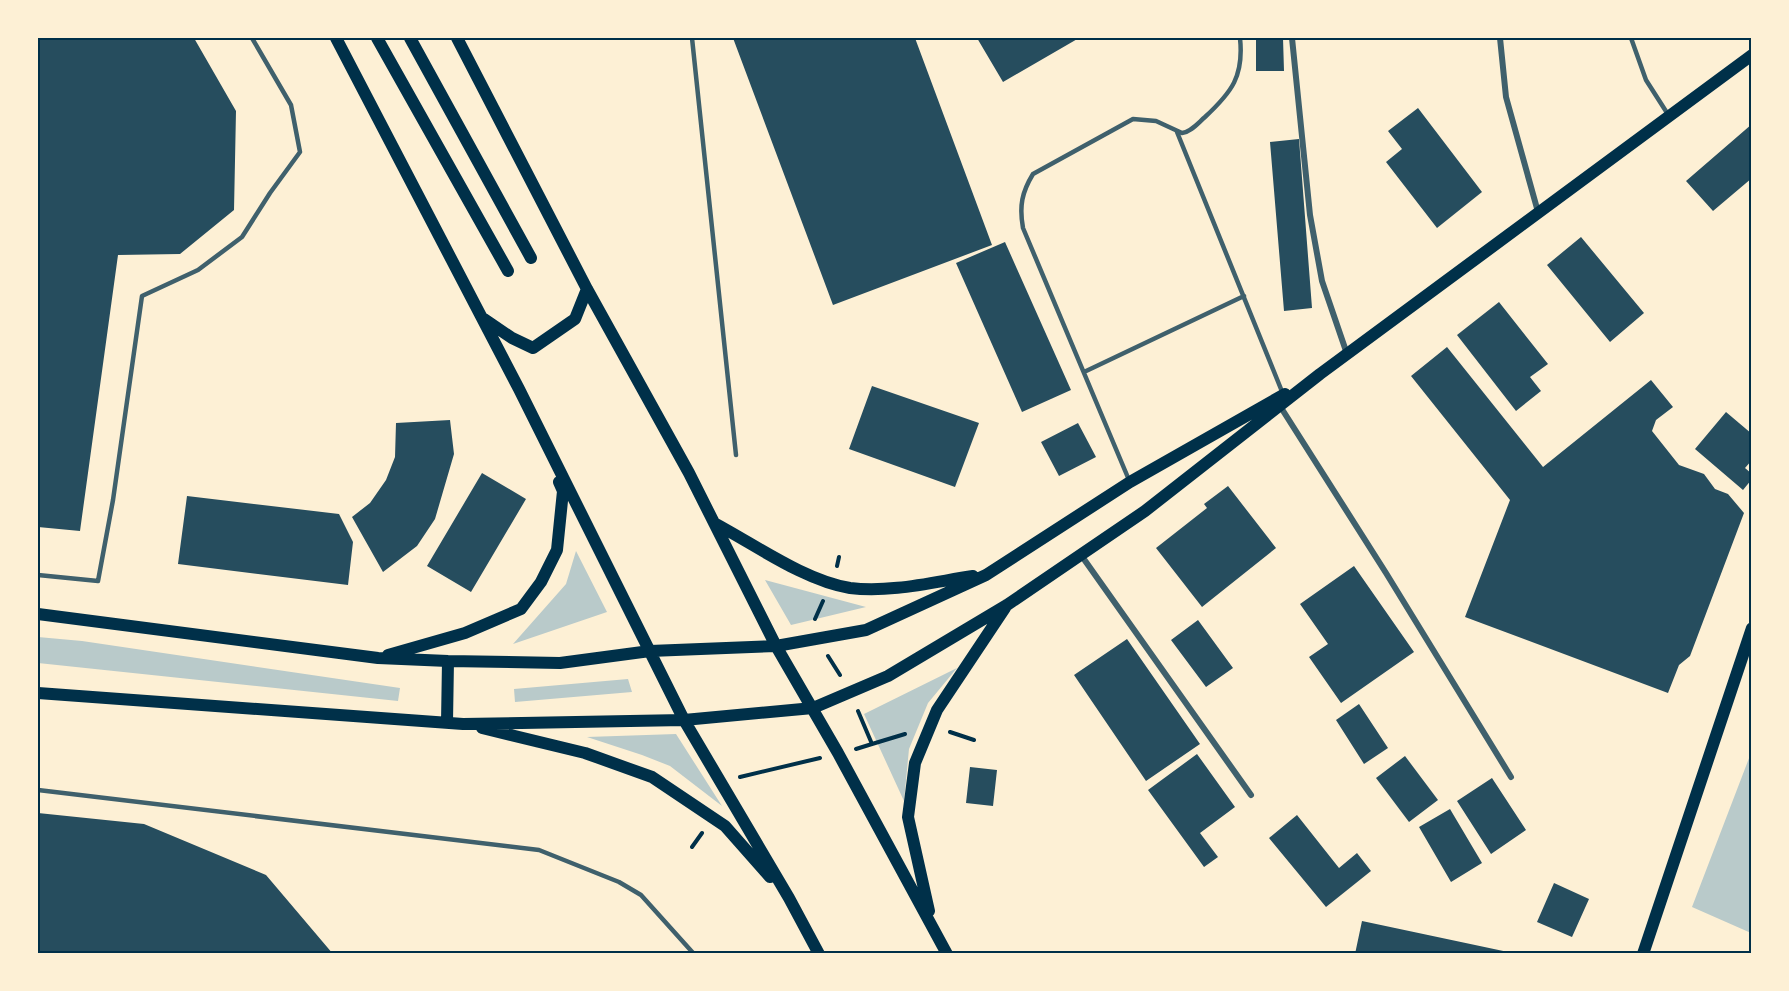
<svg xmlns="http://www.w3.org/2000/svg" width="1789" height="991" viewBox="0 0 1789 991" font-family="Figtree,sans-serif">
	<rect width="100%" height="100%" fill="#fdf0d5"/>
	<!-- green -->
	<path fill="#b9caca" d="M576 551 607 612 513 644 566 584Z
		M765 580 866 607 791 625Z
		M38 637 82 641 400 688 398 701 38 663Z
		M957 668 928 703 909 749 904 801 864 714Z
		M628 679 632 692 515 702 514 689Z
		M676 734 722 806 670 766 642 755 587 737Z
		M1751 753 1752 933H1751L1692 907Z"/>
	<!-- building -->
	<path fill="#264d5e" d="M38 38H194L236 111 234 210 180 254 118 255 80 531 38 527Z
		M733 38H915L992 245 833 305Z
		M977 38H1079L1003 82Z
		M1256 38H1283L1284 71H1256Z
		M1418 108 1482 192 1437 228 1386 162 1402 149 1388 131Z
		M1752 124V178L1713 211 1686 181Z
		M1299 139 1312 308 1284 311 1270 142Z
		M1581 237 1644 313 1610 342 1547 265Z
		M1005 242 1071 390 1022 412 956 263Z
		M1499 302 1548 364 1530 377 1541 391 1516 411 1457 335Z
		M1447 347 1543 467 1651 380 1673 407 1656 420 1652 431 1679 465 1704 474 1715 489 1728 494 1744 513 1690 656 1679 665 1668 693 1465 617 1510 500 1411 376Z
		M872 386 979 423 955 487 849 449Z
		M1726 412 1752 434V460L1745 468 1752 474V479L1743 490 1695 449Z
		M450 420 454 454 435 519 417 546 383 572 352 517 370 503 386 480 395 457 396 423Z
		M1078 423 1096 457 1059 476 1041 442Z
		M482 473 526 499 471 592 427 566Z
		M1228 486 1276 548 1202 607 1156 548 1207 508 1204 504Z
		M187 496 339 514 353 542 348 585 178 564Z
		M1354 566 1414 652 1341 703 1309 657 1328 644 1300 604Z
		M1198 620 1233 668 1206 687 1171 640Z
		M1127 639 1200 744 1146 781 1074 675Z
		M1359 704 1388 748 1364 764 1336 720Z
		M1197 754 1235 807 1200 833 1218 857 1204 867 1148 790Z
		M1405 756 1438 800 1409 822 1376 778Z
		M970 767 997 770 993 806 966 803Z
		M1492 778 1526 830 1491 854 1457 801Z
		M1450 809 1482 863 1451 882 1419 827Z
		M38 813 144 824 266 875 333 954H38Z
		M1297 815 1339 868 1357 853 1371 871 1326 907 1269 838Z
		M1554 883 1589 899 1572 937 1537 922Z
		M1362 921 1508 952V954H1355Z"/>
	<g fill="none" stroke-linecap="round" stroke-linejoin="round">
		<!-- path -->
		<path stroke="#003049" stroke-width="4" d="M837 566 839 557
			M815 619 823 601
			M828 656 840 675
			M950 732 974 740
			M872 744 905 734
			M856 749 872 744 858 711
			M740 777 820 758
			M692 847 702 833"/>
		<!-- service -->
		<path stroke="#3f606c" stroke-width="4.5" d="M692 38 736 455
			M1631 38 1646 80 1669 116
			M1177 132 1283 394
			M1084 372 1244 296
			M1129 480 1023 228C1019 206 1022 192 1033 174L1133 119 1156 121 1182 133C1191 132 1198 123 1205 117 1232 92 1244 76 1240 38
			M38 575 98 581 113 500 142 296 198 270 242 237 270 193 300 152 291 105 252 38
			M38 790 539 850 619 882 641 895 694 954"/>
		<!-- minor -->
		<path stroke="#3f606c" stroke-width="6" d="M1292 38 1310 215 1322 281 1347 354
			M1500 38 1506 97 1538 212
			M1280 406 1386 573 1511 777
			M1081 555 1251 795"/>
		<!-- secondary -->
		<path stroke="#003049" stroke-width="12" d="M336 38 519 389 684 720 789 898 819 954
			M377 38 508 271
			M410 38 531 258
			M457 38 587 289 689 473 776 646 838 753 947 954
			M484 319 512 338 533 348 575 319 587 289
			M714 523C754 544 805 581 850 588 890 593 933 582 973 576
			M38 614 378 658 448 661 560 663 650 651 776 646 866 630 986 575 1130 482 1285 394
			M388 655 465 633 521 609 541 582 557 550 563 491 559 482
			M38 693 463 724 684 720 813 708 888 676 1007 605 1145 511 1320 374 1752 55
			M447 722 448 661
			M482 728 585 753 652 777 725 826 770 877
			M929 911 908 817 915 763 937 710 1005 608
			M1643 954 1752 628"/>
	</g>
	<!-- border -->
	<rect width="1789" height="991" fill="none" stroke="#fdf0d5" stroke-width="78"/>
	<rect x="39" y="39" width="1711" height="913" fill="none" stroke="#003049" stroke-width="2"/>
</svg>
